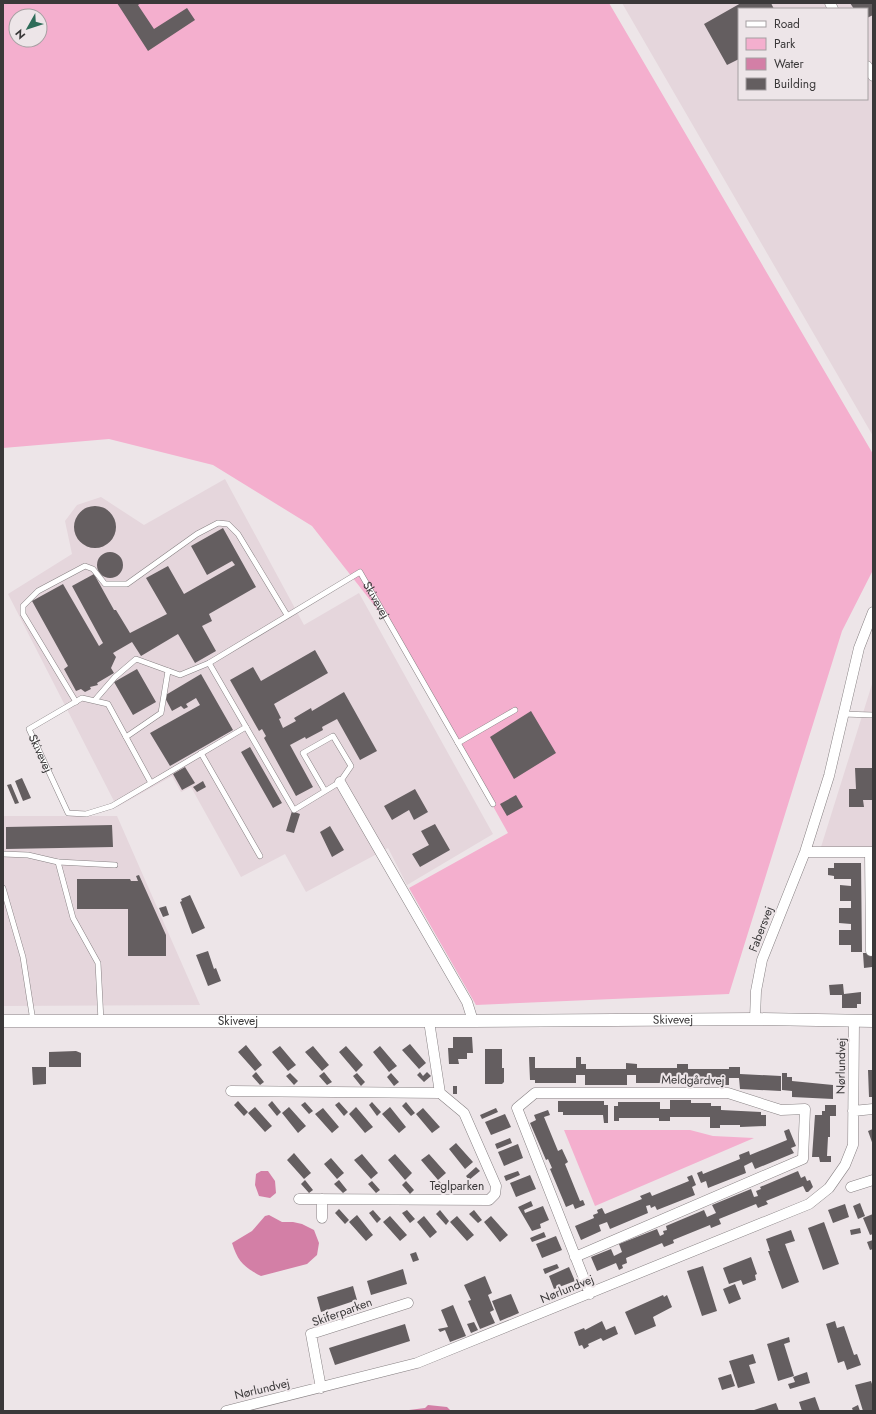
<svg xmlns="http://www.w3.org/2000/svg" width="876" height="1414" viewBox="0 0 876 1414" font-family="Jost,sans-serif">
	<rect width="100%" height="100%" fill="#ede5e8"/>
	<!-- built -->
	<path fill="#e5d6dc" fill-rule="evenodd" d="M622 3H873V436ZM739 9H867V99H739Z
		M225 479 304 625 359 593 493 834 407 885 388 848 306 892 285 854 241 877 191 787 181 792 172 776 117 807 8 594 72 554 65 521 77 505 101 497 144 525Z
		M873 681V847H821Z
		M3 816H117L200 1005 3 1006Z"/>
	<!-- green -->
	<path fill="#f4afce" fill-rule="evenodd" d="M3 3H609L873 454V570L842 631 729 994 476 1005 409 888 508 833 396 633 312 526 213 465 109 439 3 448ZM16 16H40V40H16Z
		M564 1130H690L713 1136 754 1138 595 1206Z"/>
	<!-- water -->
	<path fill="#d37fa6" d="M261 1171H268L275 1181 276 1193 270 1198 259 1196 255 1185 256 1174Z
		M269 1215 282 1222H293L302 1224 314 1230 319 1243 317 1255 307 1264 261 1276C244 1267 238 1262 232 1243L252 1231 265 1216Z
		M428 1405 447 1407 451 1411H401L425 1408Z"/>
	<!-- building -->
	<path fill="#645e60" d="M117 3H141L138 5 154 29 187 8 195 20 148 51Z
		M741 3H771L774 9H739V59L727 65 704 24Z
		M850 3H873V15L867 18V9H854Z
		M74 527a21 21 0 1 1 42 0a21 21 0 1 1-42 0Z
		M223 528 256 587 209 614 212 621 202 626 216 651 195 663 178 634 141 656 132 642 113 653 116 657 111 668 114 673 97 683 98 685 90 687 91 689 85 692 81 689 76 691 64 669 68 666 32 601 63 584 99 646 103 643 72 586 94 574 114 610H116L130 633 167 614 146 578 168 566 184 594 235 565 232 561 207 575 191 546Z
		M97 565a13 13 0 1 1 26 0a13 13 0 1 1-26 0Z
		M315 650 328 673 274 704 281 718 279 719 283 728 296 721 294 718 311 708 312 711 344 692 377 751 360 760 337 719 322 727 323 730 306 739 305 737 290 745 313 787 296 796 264 738 266 736 262 729 259 731 230 680 253 667 261 681Z
		M137 669 156 702 133 715 114 682Z
		M201 674 233 730 170 766 150 733 200 705 196 698 186 704 188 707 184 709 181 706 172 711 164 696Z
		M531 711 556 753 514 779 490 737Z
		M250 747 282 803 273 808 241 752Z
		M185 767 195 783 182 790 173 774Z
		M855 768H873V800H863L864 807H849V789H856Z
		M22 778 31 798 23 801 15 781Z
		M203 781 206 787 197 792 193 787Z
		M11 784 19 803 15 804 7 785Z
		M415 789 428 812 414 820 409 810 392 820 384 806Z
		M516 795 523 807 507 816 500 804Z
		M292 811 300 814 294 833 286 831Z
		M435 824 450 850 420 867 412 854 429 845 421 831Z
		M112 825 113 847 6 849V827Z
		M330 826 344 850 332 857 320 832Z
		M834 863H861L862 952H851V945H839V930H851V924L839 923V908H851V901H840V885L851 886V879H834V876L828 875V868H834Z
		M139 875 166 935V956H128V909H77V879H130L131 881H138L136 876Z
		M190 895 205 928 192 934 180 902 182 901 181 899Z
		M166 906 169 915 163 917 159 908Z
		M208 951 214 969 216 968 221 981 208 986 196 955Z
		M863 953H873L872 967 864 968Z
		M843 984 844 994 861 992V1004H857V1008H842V995H830L829 985Z
		M453 1037H472L473 1053H467V1059H458L459 1064H449L448 1048H453Z
		M410 1044 426 1063 419 1069 402 1050Z
		M246 1045 262 1065 255 1071 238 1052Z
		M280 1046 296 1065 288 1071 272 1052Z
		M313 1046 329 1065 322 1071 305 1052Z
		M346 1046 363 1065 356 1072 339 1052Z
		M380 1046 397 1066 389 1072 373 1052Z
		M485 1049H502V1068H504V1082L502 1084H485Z
		M76 1051 81 1053V1067H49V1052Z
		M529 1057H535V1068H576V1057H581V1064H586V1069H626V1063L637 1064V1068H677V1064H688V1069H729V1085H686V1075H678V1083H636V1075H627V1085H585V1075H576V1083H535V1080H530Z
		M32 1067H46V1084L33 1085Z
		M729 1067H740V1074L781 1076V1091L740 1089 739 1078H729Z
		M868 1070H873V1097H869Z
		M256 1072 264 1082 260 1085 252 1076Z
		M324 1072 332 1082 327 1085 319 1076Z
		M420 1072 423 1076 427 1072 431 1076 424 1082 417 1075Z
		M290 1073 298 1081 294 1085 286 1076Z
		M357 1073 365 1082 361 1086 353 1076Z
		M391 1073 399 1082 394 1086 387 1077Z
		M782 1073H787V1077H792V1081L833 1085V1099L792 1097V1091L782 1090Z
		M453 1086H457V1094H453Z
		M670 1100H691V1103H711V1106H721V1110L761 1112V1115H766V1126L740 1127V1125H720V1128H710V1117H670V1121H659V1118H619V1121H614V1106H618V1102H660V1109H670Z
		M238 1101 248 1112 244 1116 234 1105Z
		M272 1101 281 1112 277 1116 268 1105Z
		M558 1101H604V1105H608V1123H604L603 1115H563V1112H558Z
		M305 1102 313 1111 309 1114 301 1105Z
		M339 1102 348 1112 344 1116 335 1105Z
		M372 1102 381 1112 377 1116 369 1105Z
		M406 1102 415 1113 411 1116 402 1106Z
		M825 1105H836V1116H830V1137H828L827 1156H831V1162H820L819 1157H812L815 1115H822V1111H825Z
		M255 1107 272 1126 265 1132 248 1113Z
		M289 1107 306 1126 298 1133 282 1113Z
		M356 1107 373 1127 365 1133 349 1114Z
		M390 1107 406 1127 399 1133 382 1114Z
		M323 1108 339 1127 332 1133 315 1114Z
		M423 1108 440 1127 432 1133 416 1114Z
		M496 1108 498 1112 482 1119 480 1115Z
		M548 1110 550 1115 544 1117 558 1151 562 1149 568 1162 565 1164 580 1201 583 1200 585 1205 575 1209 573 1204 566 1207 550 1169 552 1168 548 1159 546 1160 530 1123 536 1120 534 1115Z
		M505 1114 511 1127 491 1135 485 1122Z
		M789 1129 796 1146 791 1148 794 1153 755 1169 752 1162 744 1166 746 1173 708 1188 706 1181 701 1183 697 1173 702 1171 703 1174 740 1159 739 1155 749 1151 750 1155 787 1140 784 1131Z
		M873 1129V1145L868 1131Z
		M510 1138 512 1143 497 1149 495 1144Z
		M456 1143 473 1162 465 1169 449 1149Z
		M518 1144 523 1158 504 1166 498 1152Z
		M294 1153 311 1173 304 1179 287 1160Z
		M362 1154 378 1173 371 1179 354 1160Z
		M395 1154 412 1173 405 1180 388 1160Z
		M429 1154 446 1173 438 1180 421 1160Z
		M331 1158 344 1173 337 1179 324 1164Z
		M476 1167 480 1171 469 1180 466 1176Z
		M518 1171 520 1175 506 1181 504 1176Z
		M798 1171 801 1178 805 1176 807 1181 810 1180 813 1187 808 1192H806L803 1186 766 1201 768 1204 758 1208 756 1204 719 1219 721 1224 711 1228 710 1225 673 1240 674 1243 664 1247 662 1243 626 1258 627 1263 622 1265 623 1268 619 1270 616 1263 597 1271 591 1257 611 1249 614 1256 622 1252 619 1244 657 1229 660 1236 664 1234 663 1231 667 1230 666 1226 704 1210 707 1217 716 1213 712 1205 751 1189 754 1197 758 1196 756 1191 761 1189 760 1187Z
		M530 1175 536 1189 516 1197 510 1183Z
		M692 1175 696 1185 692 1187 695 1195 657 1210 655 1206 651 1208 650 1205 646 1206 648 1213 610 1229 607 1222 599 1225 601 1231 581 1240 575 1226 594 1218 593 1215 598 1213 597 1210 602 1208 605 1214 642 1199 640 1196 650 1192 652 1196 689 1181 687 1177Z
		M305 1180 313 1190 309 1193 301 1184Z
		M339 1180 347 1190 343 1193 334 1184Z
		M372 1181 380 1190 376 1193 368 1184Z
		M406 1181 414 1190 410 1194 402 1185Z
		M439 1181 447 1190 443 1194 435 1185Z
		M531 1201 533 1206 524 1210 525 1213 543 1206 549 1220 540 1224 541 1228 532 1231 518 1207Z
		M860 1203 865 1216 858 1219 853 1206Z
		M845 1204 849 1217 833 1223 828 1210Z
		M339 1209 349 1220 345 1224 335 1213Z
		M373 1210 381 1219 377 1223 369 1213Z
		M407 1210 415 1219 410 1223 402 1213Z
		M440 1210 449 1221 446 1225 436 1214Z
		M474 1210 482 1220 478 1223 469 1214Z
		M873 1214V1234L870 1235 863 1218Z
		M357 1215 373 1235 366 1241 349 1222Z
		M390 1216 407 1235 400 1241 383 1222Z
		M424 1216 437 1232 430 1238 417 1222Z
		M457 1216 474 1235 467 1241 450 1222Z
		M491 1216 508 1235 500 1242 484 1222Z
		M824 1222 839 1264 823 1270 808 1228Z
		M860 1228 861 1233 851 1235 850 1230Z
		M791 1230 795 1241 785 1244 799 1282 782 1289 768 1251H770L766 1239Z
		M544 1232 546 1237 532 1242 530 1238Z
		M556 1236 562 1250 542 1258 536 1244Z
		M873 1240V1249L870 1250 867 1242Z
		M416 1252 419 1260 413 1262 410 1254Z
		M751 1257 757 1274 755 1275 756 1280 743 1285 741 1280 729 1284 723 1268Z
		M557 1264 559 1268 545 1274 543 1269Z
		M703 1266 717 1311 702 1316 687 1271Z
		M569 1267 575 1281 554 1289 549 1276Z
		M403 1269 407 1284 371 1295 367 1281Z
		M485 1276 492 1293 488 1295 494 1310 490 1312 495 1323 480 1329 468 1301 471 1300 464 1285Z
		M735 1284 741 1299 729 1304 723 1289Z
		M353 1286 357 1300 321 1312 317 1297Z
		M511 1294 519 1313 500 1321 492 1301Z
		M663 1295 664 1297 667 1295 672 1307 653 1317 656 1326 635 1335 625 1312Z
		M453 1305 466 1336 450 1342 445 1330 440 1332 438 1329 448 1327 441 1310Z
		M602 1321 606 1330 615 1326 618 1334 603 1341 601 1338 588 1344 589 1346 584 1349 582 1345 579 1346 574 1332 584 1328 585 1330Z
		M835 1321 837 1328 844 1326 854 1355 857 1354 861 1365 847 1370 844 1361 838 1363 826 1324Z
		M474 1322 478 1330 471 1333 467 1324Z
		M405 1324 410 1341 335 1365 329 1348Z
		M789 1337 790 1342 784 1344 794 1376 778 1381 767 1344Z
		M753 1354 756 1363 749 1365 755 1383 738 1388 729 1361Z
		M807 1372 810 1383 790 1389 788 1384 795 1382 793 1377Z
		M731 1374 735 1386 722 1390 718 1378Z
		M871 1381 873 1387V1411H863L855 1385Z
		M815 1397 820 1411H802L799 1402Z
		M776 1403 779 1411H751Z
		M858 1405 860 1411H853L852 1408Z"/>
	<g fill="none" stroke-linecap="round" stroke-linejoin="round">
		<!-- service casing -->
		<g stroke="#878183" stroke-width="6">
			<g id="service">
				<path id="s1" d="M95 700 115 677 136 659 180 675 209 663 360 572 493 804"/>
				<path d="M76 702 23 614V606L38 591 85 566 93 569 105 584H127L197 534 218 523 228 524 238 534 287 615"/>
				<path d="M842 714 873 715"/>
				<path d="M246 727 294 810 340 782 351 766 333 736 303 753 325 791"/>
				<path d="M126 737 161 713 168 671"/>
				<path d="M458 743 515 710"/>
				<path d="M201 753 260 856"/>
				<path id="s2" d="M151 783 108 704 82 698 29 729 68 813 86 814 112 806 246 727 209 663"/>
				<path d="M3 854 28 855 58 862 73 918 98 963 101 1021"/>
				<path d="M58 862 115 865"/>
				<path d="M3 888 23 957 33 1021"/>
			</g>
		</g>
		<!-- minor casing -->
		<g stroke="#878183" stroke-width="11">
			<path id="minor" d="M830 3 833 9
				M867 66 873 76
				M340 782 467 1002 473 1021
				M805 852H873
				M870 852 871 951
				M755 1019 756 991 762 960 805 852 829 776 859 648 873 612
				M429 1021 440 1093
				M231 1091 440 1093 464 1113 496 1186 495 1194 489 1200 299 1199
				M853 1111 873 1109
				M851 1187 873 1180
				M322 1199V1218
				M575 1257 803 1159 805 1109 781 1110 728 1093H535L517 1108 590 1294
				M321 1388 311 1334 408 1303
				M226 1411 417 1363 809 1204 829 1188 845 1165 853 1145 854 1021"/>
		</g>
		<!-- tertiary casing -->
		<g stroke="#878183" stroke-width="13">
			<g id="tertiary">
				<path id="s3" d="M3 1021H473L755 1019 873 1021"/>
			</g>
		</g>
		<!-- service -->
		<use href="#service" stroke="#fff" stroke-width="5"/>
		<!-- minor -->
		<use href="#minor" stroke="#fff" stroke-width="10"/>
		<!-- tertiary -->
		<use href="#tertiary" stroke="#fff" stroke-width="12"/>
	</g>
	<g text-anchor="middle" stroke-width="4" stroke-linejoin="round" paint-order="stroke">
		<!-- street labels -->
		<g font-size="12" fill="#3a3839" stroke="#ede5e8">
			<text dy="4" stroke="none"><textPath href="#s1" startOffset="345">Skivevej</textPath></text>
			<text dy="4" stroke="none"><textPath href="#s2" startOffset="205">Skivevej</textPath></text>
			<text transform="translate(761 929) rotate(-69)" y="4">Fabersvej</text>
			<text dy="4" stroke="none"><textPath href="#s3" startOffset="670">Skivevej</textPath></text>
			<text dy="4" stroke="none"><textPath href="#s3" startOffset="235">Skivevej</textPath></text>
			<text transform="translate(841 1066) rotate(-89)" y="4">Nørlundvej</text>
			<text transform="translate(693 1080) rotate(1)" y="4">Meldgårdvej</text>
			<text x="457" y="1190">Teglparken</text>
			<text transform="translate(567 1289) rotate(-22)" y="4">Nørlundvej</text>
			<text transform="translate(342 1312) rotate(-20)" y="4">Skiferparken</text>
			<text transform="translate(262 1389) rotate(-13)" y="4">Nørlundvej</text>
		</g>
	</g>
	<!-- border -->
	<rect width="876" height="1414" fill="none" stroke="#3a3839" stroke-width="8"/>
	<!-- legend -->
	<rect x="738" y="8" width="130" height="92" fill="#ede5e8" stroke="#a5a0a2"/>
	<rect x="746" y="21" width="20" height="6" fill="#ffffff" stroke="#a5a0a2"/>
	<text x="774" y="28" font-size="12" fill="#3a3839">Road</text>
	<rect x="746" y="38" width="20" height="12" fill="#f4afce" stroke="#a5a0a2"/>
	<text x="774" y="48" font-size="12" fill="#3a3839">Park</text>
	<rect x="746" y="58" width="20" height="12" fill="#d37fa6" stroke="#a5a0a2"/>
	<text x="774" y="68" font-size="12" fill="#3a3839">Water</text>
	<rect x="746" y="78" width="20" height="12" fill="#645e60" stroke="#a5a0a2"/>
	<text x="774" y="88" font-size="12" fill="#3a3839">Building</text>
	<!-- north arrow -->
	<g transform="translate(28 28) rotate(231)"><circle r="19" fill="#ede5e8" stroke="#a5a0a2"/>
	<path d="M0-3L7 15L0 10L-7 15Z" fill="#2e6c59"/>
	<text y="-6" font-size="11" font-weight="bold" text-anchor="middle" fill="#3a3839">N</text>
	</g>
</svg>
